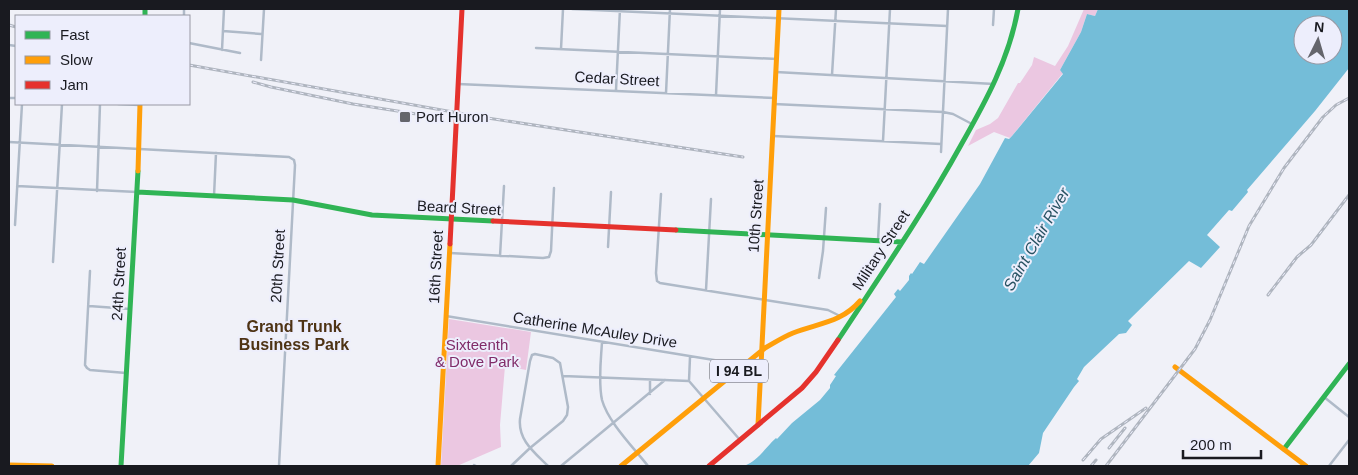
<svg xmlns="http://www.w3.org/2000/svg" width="1358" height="475" viewBox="0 0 1358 475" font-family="Arial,sans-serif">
	<rect width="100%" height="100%" fill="#f0f1f8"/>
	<!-- green -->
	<path fill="#ebc7e1" d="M1084 9H1100H1098L1095 16 1087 14 1081 32 1060 70 1063 73 1012 136 1010 138 994 132 968 146 976 130 990 124 998 118 1018 83H1020L1032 65 1034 57 1055 66 1068 46Z
		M449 319 531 332 526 370 505 366 500 425 501 447 457 466H441Z"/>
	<!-- water -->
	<path fill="#74bdd8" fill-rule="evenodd" d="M1098 9H1349V68L1315 111 1247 190 1248 192 1232 211 1229 210 1207 235 1220 247 1201 268 1189 261 1128 321 1132 325 1126 333 1119 334 1084 367 1077 379 1079 381 1074 387 1043 433 1039 453 1028 466H744C759 460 764 449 776 438L777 439 792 423 820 400 830 388V385L836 376 834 375 896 297 894 294 898 289 900 291 909 280V276L911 273 912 274 920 262 924 264 980 184 1005 138 1009 139 1012 136 1063 74 1060 70 1081 32 1087 14 1095 16ZM1303 25H1333V55H1303Z"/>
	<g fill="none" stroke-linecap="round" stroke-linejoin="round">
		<!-- street -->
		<path stroke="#afbac8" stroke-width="2.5" d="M572 9 947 26
			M184 16V9
			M993 25 994 9
			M223 31 261 34
			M189 43 240 53
			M9 45 16 46
			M536 48 777 59
			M561 49 563 9
			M222 50 224 9
			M261 60 264 9
			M776 72 994 84
			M832 75 836 9
			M458 84 775 98
			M616 90 620 9
			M666 93 670 9
			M716 95 720 9
			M9 98H16
			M118 104 139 105
			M774 104 943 112 953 114 972 124
			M773 136 941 144
			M883 141 890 9
			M9 142 289 157 294 160 295 165 279 466
			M941 152 948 9
			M17 186 137 192
			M97 191 100 104
			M661 194 656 273 657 281 660 283 828 310 840 316
			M214 196 216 153
			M15 225 22 104
			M878 240 880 204
			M608 247 611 192
			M450 253 543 258 549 257 551 251 554 188
			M500 256 504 186
			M53 262 62 104
			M90 271 85 365 87 368 90 370 126 373
			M819 278 823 251 826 208
			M706 290 711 199
			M89 306 130 309
			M446 316 720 361 734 365 738 369
			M602 342C601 360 598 381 602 400 608 422 634 448 648 466
			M690 357 689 381 740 440
			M563 376 689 381
			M650 394V380
			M1324 397 1349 417
			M474 465 476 466
			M511 466 530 448 563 421 567 415 568 407 560 363 553 358 535 354 532 355 530 361 520 419C518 440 534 452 548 466
			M561 466 665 380
			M1329 466 1349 440"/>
		<!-- fast -->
		<path stroke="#30b455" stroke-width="5" d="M145 9V16
			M137 192 293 200 372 215 493 221
			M676 230 902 242
			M838 340C880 276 924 212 961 145 986 101 1009 59 1018 9
			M1284 449 1349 364
			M121 466 138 171"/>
		<!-- slow -->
		<path stroke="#ff9f0a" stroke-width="5" d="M138 171 140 104
			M1175 367 1306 466
			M758 425 779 9
			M9 465 52 466
			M438 466 450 244
			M621 466 765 348C774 343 783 337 793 333 818 323 841 323 860 301"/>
		<!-- jam -->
		<path stroke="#e5322d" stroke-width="5" d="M493 221 676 230
			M450 244 462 9
			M709 466 802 388 816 372 838 340"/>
		<!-- rail casing -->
		<g stroke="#afb5bf" stroke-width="3">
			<path id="rail" d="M9 25 16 27
				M189 65 481 117 743 157
				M253 82 271 87 353 104 429 116
				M1268 295 1297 257 1311 245 1349 195
				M1109 448 1125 428
				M1083 460 1101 439 1146 408
				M1091 466 1096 460
				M1106 466 1195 349 1210 320 1249 226 1284 168 1323 117 1336 105 1349 98"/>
		</g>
		<!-- rail -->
		<use href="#rail" stroke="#edeefc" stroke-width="1" stroke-dasharray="4" stroke-linecap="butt"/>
	</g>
	<!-- markers -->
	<rect fill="#64656c" stroke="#edeefc" stroke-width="2" x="399" y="111" width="12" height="12" rx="2.5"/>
	<g text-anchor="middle" stroke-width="4" stroke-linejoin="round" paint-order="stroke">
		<!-- shield labels -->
		<rect fill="#edeefc" stroke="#595a62" stroke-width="1" x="710" y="359.5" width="58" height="23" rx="4"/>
		<g font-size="14" font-weight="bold" fill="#191a20">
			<text x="739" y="376">I 94 BL</text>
		</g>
		<!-- street labels -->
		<g font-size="15" fill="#191a20" stroke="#edeefc">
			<text transform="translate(617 79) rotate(3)" y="5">Cedar Street</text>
			<text transform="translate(459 208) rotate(3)" y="5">Beard Street</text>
			<text transform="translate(756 216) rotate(-86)" y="5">10th Street</text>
			<text transform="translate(881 250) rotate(-57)" y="5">Military Street</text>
			<text transform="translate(278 266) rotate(-87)" y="5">20th Street</text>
			<text transform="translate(436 267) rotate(-87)" y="5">16th Street</text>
			<text transform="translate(119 284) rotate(-87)" y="5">24th Street</text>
			<text transform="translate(595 330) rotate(9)" y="5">Catherine McAuley Drive</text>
		</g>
		<!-- poi labels -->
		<g font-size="15" fill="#191a20" stroke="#edeefc" text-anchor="start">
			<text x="416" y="122">Port Huron</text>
		</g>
		<!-- park labels -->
		<g font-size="15" fill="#812c69" stroke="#edeefc">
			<text x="477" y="350">Sixteenth<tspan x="477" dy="17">&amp; Dove Park</tspan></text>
		</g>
		<!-- water labels -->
		<g font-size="16" font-style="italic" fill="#275262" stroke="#edeefc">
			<text transform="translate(1036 239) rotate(-60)" y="6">Saint Clair River</text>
		</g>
		<!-- neighbourhood labels -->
		<g font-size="16" font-weight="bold" fill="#4e3314" stroke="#edeefc">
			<text x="294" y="332">Grand Trunk<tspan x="294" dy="18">Business Park</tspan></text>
		</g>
	</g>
	<!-- border -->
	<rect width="1358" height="475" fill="none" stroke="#191a20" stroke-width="20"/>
	<!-- legend -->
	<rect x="15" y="15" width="175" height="90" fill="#edeefc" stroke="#9899a4"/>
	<rect x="25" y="31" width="25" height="8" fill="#30b455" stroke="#9899a4"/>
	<text x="60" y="40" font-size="15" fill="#191a20">Fast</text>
	<rect x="25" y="56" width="25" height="8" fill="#ff9f0a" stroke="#9899a4"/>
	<text x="60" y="65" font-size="15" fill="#191a20">Slow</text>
	<rect x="25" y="81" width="25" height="8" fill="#e5322d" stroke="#9899a4"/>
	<text x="60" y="90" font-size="15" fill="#191a20">Jam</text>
	<!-- north arrow -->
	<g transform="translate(1318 40) rotate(5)"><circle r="24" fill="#edeefc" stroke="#9899a4"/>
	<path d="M0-4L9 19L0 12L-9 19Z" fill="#64656c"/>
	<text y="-8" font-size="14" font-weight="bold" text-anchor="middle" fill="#191a20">N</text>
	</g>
	<!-- scale -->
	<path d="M1183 450v8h78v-8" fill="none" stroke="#191a20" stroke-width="2.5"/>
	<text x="1190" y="450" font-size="15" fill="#191a20" stroke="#edeefc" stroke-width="4" paint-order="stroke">200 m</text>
</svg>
